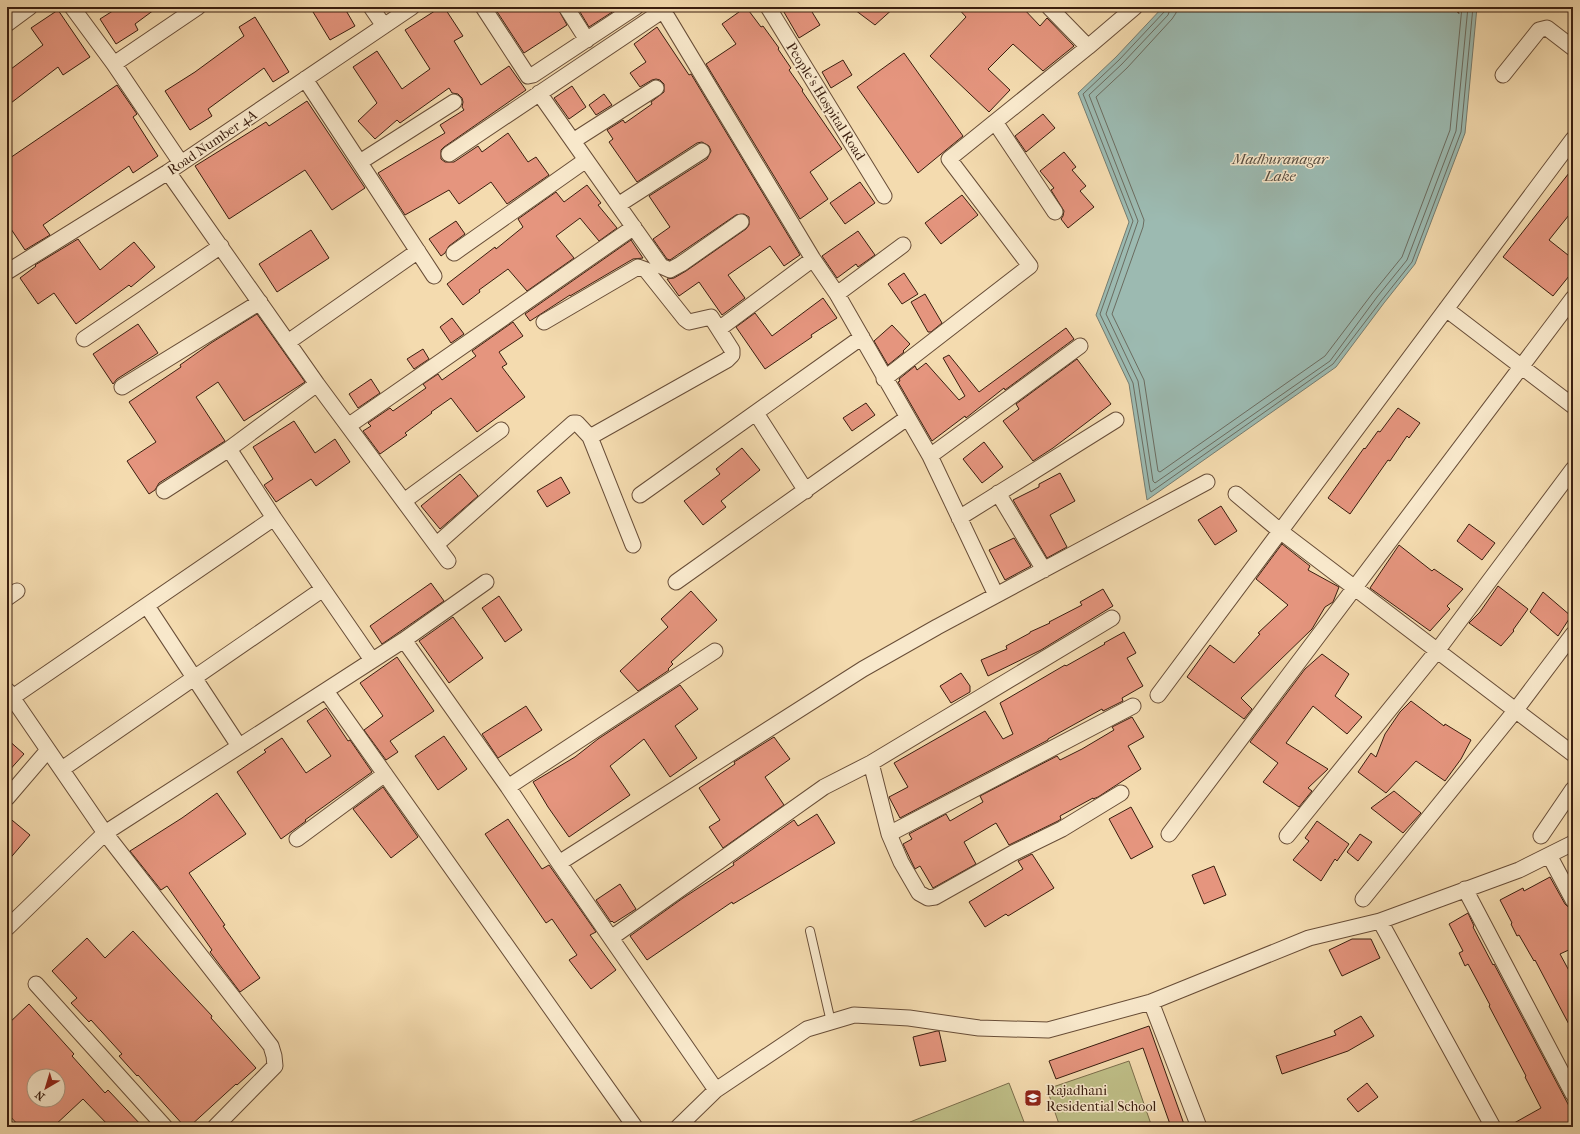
<svg xmlns="http://www.w3.org/2000/svg" width="1580" height="1134" viewBox="0 0 1580 1134" font-family="'IM FELL French Canon',serif">
	<rect width="100%" height="100%" fill="#f4dbaf"/>
	<filter id="stains"><feTurbulence type="fractalNoise" baseFrequency=".005" numOctaves="4"/><feColorMatrix values="0 0 0 0 .2 0 0 0 0 .09 0 0 0 0 .02 0 0 0 .5 -.17"/></filter>
	<radialGradient id="worn" r=".72"><stop offset=".6" stop-color="#630" stop-opacity="0"/><stop offset="1" stop-color="#630" stop-opacity=".3"/></radialGradient>
	<!-- green -->
	<path fill="#bfbf88" stroke="#7c6e4c" d="M1129 1061 1152 1127H1060L1047 1089Z
		M1009 1083 1026 1127H912L910 1122Z"/>
	<!-- water -->
	<path fill="#9cbab1" stroke="#757c70" d="M1163 7H1477L1465 133 1415 264 1384 303 1336 367 1147 500 1129 384 1096 315 1129 222 1078 93 1116 57Z"/>
	<g fill="none" stroke-linecap="round" stroke-linejoin="round">
		<!-- shore -->
		<path stroke="#6b6c60" stroke-width="1" d="M1166 7 1165 11 1119 60 1083 94 1133 221 1100 314 1133 383 1150 490 1151 492 1333 364 1381 301 1412 262 1461 132 1473 7
			M1171 7 1168 15 1122 64 1089 95 1138 221 1106 314 1138 381 1153 481 1155 483 1330 361 1377 297 1407 260 1456 131 1468 7
			M1177 7 1176 13 1172 19 1127 68 1096 97 1144 220 1143 227 1112 314 1144 380 1158 471 1160 472 1325 356 1372 294 1402 257 1450 130 1462 7"/>
	</g>
	<!-- building -->
	<path fill="#e5957e" stroke="#3a1e0f" fill-rule="evenodd" d="M119 7H158L135 24 138 30 116 44 100 19Z
		M310 7H344L355 26 330 40Z
		M441 7H444L463 36 454 41 481 85 509 66 526 90 444 147 441 150V159L445 162H454L478 146 482 152 508 133 528 162 536 157 549 175 507 204 491 182 459 204 449 190 405 215 378 173 445 133 440 125 464 110 462 107 463 102 462 98 458 94 452 93 449 88 400 123 397 120 375 139 358 121 377 103 353 67 377 51 402 89 430 69 405 30Z
		M494 7H557L567 25 524 53Z
		M577 7H620L589 27Z
		M746 7 761 27 763 26 779 48 778 49 791 68 789 70 803 90 802 91 842 149 810 172 828 199 800 219 706 64 736 44 722 24Z
		M781 7H809L820 25 799 38Z
		M851 7H895L875 25Z
		M957 7H1022L1040 26 1047 18 1074 46 1043 71 1013 44 988 69 1010 90 989 112 930 56 966 17Z
		M58 10 90 57 63 75 58 67 7 106V72L43 45 31 28Z
		M255 17 289 72 273 82 264 68 208 109 212 116 190 130 165 91 195 72 244 36 239 27Z
		M657 27 689 75 691 74 800 255 784 266 770 246 728 275 745 298 722 315 699 282 679 296 667 279 674 278 686 271 746 229 749 225V217L744 214 736 215 670 260 667 259 653 239 670 227 649 196 707 159 711 151 709 146 702 142 697 143 637 182 609 142 613 139 607 130 623 120 625 123 652 104 651 102 664 92V84L660 80 656 79 652 80 640 87 630 73 646 62 634 44Z
		M904 53 963 136 918 173 857 87Z
		M843 60 852 75 831 88 822 72Z
		M117 85 137 114 133 117 158 156 133 173 129 166 43 225 50 235 25 250 7 223V160Z
		M572 86 586 107 569 119 554 98Z
		M604 94 612 105 596 115 589 105Z
		M307 101 365 188 332 210 305 170 229 219 195 166 266 122 269 126Z
		M1043 114 1055 128 1026 152 1015 136Z
		M1064 152 1076 167 1072 170 1086 186 1080 191 1094 207 1068 228 1061 219 1063 216 1064 211 1051 190 1054 188 1040 171Z
		M1573 168V210L1549 240 1573 259V271L1553 296 1503 257Z
		M860 182 875 203 845 224 830 203Z
		M587 185 601 203 598 205 617 228 599 241 580 218 556 236 574 258 527 291 508 269 479 290 480 292 463 305 447 284 495 247 496 249 523 227 518 219 556 192 564 202Z
		M962 195 978 215 941 244 925 223Z
		M456 221 465 234 449 246 445 253 441 256 429 239Z
		M311 230 329 258 277 292 259 264Z
		M858 231 875 255 858 267 856 264 837 278 822 256Z
		M78 239 100 270 134 242 155 267 131 287 129 285 76 324 54 293 38 304 20 278 36 266 35 265Z
		M631 240 643 258 633 259 570 296V295L530 321 525 314Z
		M904 273 918 294 902 304 888 284Z
		M925 294 942 323 931 332H928L911 302Z
		M823 298 837 318 811 335 812 337 765 369 736 327 755 313 772 336Z
		M257 314 305 382 244 421 218 382 196 397 225 441 159 483 155 490 149 494 127 461 156 442 129 402 181 367 180 365 211 343Z
		M452 318 464 334 451 343 440 327Z
		M513 322 523 336 499 352 507 364 502 367 525 397 477 432 451 398 431 412 432 413 405 433 407 435 380 454 363 431 371 426 368 423 390 408 393 411 426 388 423 384 438 374 442 380 476 356 472 351Z
		M138 324 158 353 117 379 113 384 93 354Z
		M892 325 910 344 903 351 904 352 888 365 874 341Z
		M1066 328 1074 339 1005 390 1004 388 966 418 965 416 932 441 898 382 900 381 899 379 915 366 917 370 926 363 959 400 965 396 943 358 949 355 979 392Z
		M423 349 429 359 414 369 407 359Z
		M1077 359 1111 404 1053 448 1033 461 1003 421 1019 409 1016 404Z
		M371 379 380 393 358 408 349 394Z
		M866 403 875 415 852 431 843 418Z
		M1398 408 1420 423 1409 438 1407 436 1390 461 1388 460 1350 514 1328 498 1364 448 1365 449 1378 431 1380 432Z
		M294 421 315 453 335 439 350 462 316 486 311 479 276 502 264 485 273 479 253 447Z
		M984 442 1003 467 982 483 963 459Z
		M742 448 760 470 721 501 726 507 703 525 684 501 720 474 716 469Z
		M1060 473 1075 501 1050 515 1067 547 1047 558 1013 500 1039 487V484Z
		M460 474 478 496 440 529 421 506Z
		M561 477 570 493 547 507 537 491Z
		M1221 506 1237 531 1215 545 1198 520Z
		M1469 524 1495 543 1482 560 1457 541Z
		M1014 538 1031 566 1005 580 989 550Z
		M1282 544 1310 566 1308 570 1339 587 1333 602 1325 607 1312 629 1241 698 1252 709 1244 719 1187 677 1210 645 1234 663 1260 634 1258 633 1288 605 1256 579Z
		M1399 545 1432 571 1434 569 1463 589 1447 606 1450 609 1430 631 1370 588Z
		M431 583 444 601 382 644 370 626Z
		M1498 586 1528 609 1513 630 1514 631 1501 646 1469 623 1480 612Z
		M1103 589 1113 606 1041 650 988 676 981 660 1007 649 1006 646 1030 633V632L1050 623 1049 622 1082 605 1080 602Z
		M691 591 717 620 671 662 673 664 668 669 669 670 638 691 620 671 668 627 661 619Z
		M1543 592 1571 616 1558 636 1530 612Z
		M499 596 522 630 505 642 482 608Z
		M453 617 483 658 449 683 419 641Z
		M1124 632 1136 653 1127 658 1143 686 1122 698 1123 701 1103 711 1102 709 1048 739V740L900 818 889 797 908 787 894 763 985 711 1003 739 1013 734 1000 703 1065 665 1066 666 1105 644 1104 643Z
		M1322 654 1349 674 1335 696 1362 717 1347 734 1313 706 1286 743 1328 769 1308 788 1312 791 1299 807 1263 782 1278 763 1250 742 1305 669Z
		M397 657 434 711 390 741 398 752 386 760 364 730 383 716 360 683Z
		M961 673 970 686V692L951 703 940 686Z
		M680 685 698 709 675 726 697 758 670 777 644 739 610 766 630 795 569 837 548 807 533 782 575 757 598 739Z
		M1411 701 1444 726 1445 724 1471 740 1461 759 1445 781 1416 761 1386 793 1358 772 1371 753 1376 757 1385 734 1400 712Z
		M526 706 542 730 498 758 482 734Z
		M326 708 348 741 350 740 372 772 305 820 306 821 281 839 237 772 266 752 264 750 282 738 306 773 331 756 307 721Z
		M1132 717 1144 737 1128 746 1141 769 1098 797 1093 799V798L1060 816 1061 819 1058 821 1009 845 996 823 964 842 976 864 933 888 920 866 915 869 903 844 912 839 909 834 946 814 950 821 983 802 980 796 1057 756 1060 760 1082 749 1114 730 1112 727Z
		M444 736 467 769 438 790 415 756Z
		M774 737 790 759 765 777 784 805 723 848 709 827 720 820 699 788 735 764 734 762Z
		M7 739 24 754 7 773Z
		M383 787 418 837 391 858 353 809Z
		M1394 791 1421 813 1403 833 1371 808Z
		M217 793 246 834 189 873 225 925 223 926 260 978 240 992 210 952 212 950 167 886 161 890 130 851 182 818Z
		M1131 807 1153 847 1131 859 1109 819Z
		M817 814 835 843 733 904 732 902 647 960 630 936 683 898 734 865 733 863 794 820 798 826Z
		M7 816 30 835 7 862Z
		M508 819 542 869 549 865 596 932 590 935 616 970 591 989 569 960 577 955 552 919 546 923 485 834Z
		M1317 821 1349 844 1337 861 1335 859 1321 881 1293 860 1309 841 1305 838Z
		M1360 834 1372 842 1358 861 1347 852Z
		M1032 854 1054 888 1008 916 1006 914 985 927 969 902 1023 869 1018 861Z
		M1214 866 1226 895 1204 904 1192 875Z
		M1550 877 1565 904 1569 908 1573 909V948L1560 954 1573 978V1032L1535 960 1534 961 1519 935 1517 936 1511 924 1512 923 1500 900 1523 888 1524 891Z
		M620 884 636 909 614 923 612 921 611 922 596 900Z
		M1468 913 1474 926 1473 927 1493 965 1494 964 1568 1104 1573 1115V1127H1507L1541 1108 1525 1077 1526 1076 1489 1006 1490 1005 1468 964 1465 966 1459 953 1463 951 1449 924Z
		M133 931 212 1016 211 1018 256 1068 237 1085 236 1084 189 1127H185L138 1075 137 1076 119 1056 122 1054 91 1020 89 1022 71 1003 77 998 52 971 87 938 105 958Z
		M1352 939H1371L1380 958 1342 976 1329 950Z
		M29 1004 74 1054 72 1056 105 1093 108 1090 143 1127H110L83 1099 53 1127H20L7 1113V1025ZM34 1076H58V1100H34Z
		M1361 1016 1374 1036 1348 1051 1282 1074 1276 1056 1336 1035 1334 1031Z
		M1149 1026 1185 1127H1171L1143 1048 1056 1079 1049 1061Z
		M937 1031H939L946 1061 920 1066 913 1037Z
		M1367 1083 1378 1097 1358 1112 1347 1099Z"/>
	<g fill="none" stroke-linecap="round" stroke-linejoin="round">
		<!-- service casing -->
		<g stroke="#684d37" stroke-width="10">
			<path id="service" d="M810 931 831 1022"/>
		</g>
		<!-- minor casing -->
		<g stroke="#684d37" stroke-width="17">
			<path id="minor" d="M72 7 114 64 181 163
				M371 7 384 26
				M483 7 528 76 533 75 636 7
				M566 7 587 40
				M768 7 884 196
				M1049 7 1088 47
				M663 10 813 259 837 294 930 456 996 595
				M7 24 30 7
				M114 64 198 7
				M1503 75 1539 30 1547 28 1573 48
				M305 79 434 276
				M539 93 661 266 670 270 681 264 741 222
				M995 122 1055 212
				M573 141 656 88
				M449 154 668 7
				M360 162 454 102
				M168 172 317 384 448 561
				M618 205 702 151
				M454 253 586 160
				M7 272 168 172 412 7
				M837 294 903 245
				M1446 309 1573 406
				M544 322 638 267 646 270 685 319 689 322 711 317 732 350V355L727 360 590 437
				M719 329 813 259
				M84 339 221 246
				M288 342 418 251
				M884 379 1030 266 949 159 1088 47 1135 7
				M122 387 260 302
				M756 413 806 491
				M348 426 634 227
				M229 449 274 518 372 660
				M930 456 1080 346
				M164 491 229 449 317 384
				M998 493 1044 570
				M1236 494 1280 531 1573 754
				M640 495 862 337
				M404 501 501 430
				M959 518 1116 420
				M437 544 573 423H577L590 437 633 545
				M676 582 907 418
				M7 598 17 591
				M147 606 239 746
				M404 640 508 787 559 863 716 1090
				M7 690 105 833 271 1046 274 1056 275 1066 215 1127
				M326 691 635 1127
				M1158 695 1573 139
				M7 701 274 518
				M871 763 889 834 901 862 919 893 928 898 935 897 1013 853 1062 829 1121 793
				M62 769 323 589
				M508 787 715 651
				M7 798 48 750
				M889 834 1133 706
				M1169 834 1573 298
				M1287 836 1437 651 1573 469
				M1541 836 1573 789
				M297 839 385 774
				M1549 855 1573 900
				M559 863 863 669 937 627 1207 482
				M1465 889 1573 1094
				M1363 899 1515 711 1573 634
				M1380 921 1493 1127
				M7 928 105 833 404 640 486 582
				M611 938 824 787 871 763 1112 618
				M36 984 165 1127
				M1151 1002 1199 1127
				M678 1127 716 1090 807 1029 854 1015 909 1018 979 1028 1048 1030 1151 1002 1309 938 1380 921 1519 870 1573 843"/>
		</g>
		<!-- path -->
		<path stroke="#3a1e0f" stroke-width="2.5" stroke-dasharray="1 2" stroke-linecap="butt" d="M1458 13 1463 7"/>
		<!-- service -->
		<use href="#service" stroke="#f8e8cb" stroke-width="8"/>
		<!-- minor -->
		<use href="#minor" stroke="#f8e8cb" stroke-width="15"/>
	</g>
	<!-- icons -->
	<defs>
		<g id="school-square" transform="scale(0.9)"><rect x="-9" y="-9" width="18" height="18" rx="4" fill="#8f2418" stroke="#f8e8cb"/><path d="M0-5L7-2L0 1L-7-2ZM-4 1L0 2.5L4 1V4Q0 6-4 4Z" fill="#fff"/></g>
	</defs>
	<g fill-rule="evenodd">
		<use href="#school-square" x="1033" y="1098"/>
	</g>
	<g text-anchor="middle" stroke-width="3" stroke-linejoin="round" paint-order="stroke">
		<!-- street labels -->
		<g font-size="14" fill="#3a1e0f" stroke="#f8e8cb">
			<text transform="translate(826 101) rotate(58)" y="5">People's Hospital Road</text>
			<text transform="translate(212 142) rotate(-34)" y="5">Road Number 4A</text>
		</g>
		<!-- poi labels -->
		<g font-size="14" fill="#3a1e0f" stroke="#f8e8cb" text-anchor="start">
			<text x="1046" y="1095">Rajadhani<tspan x="1046" dy="16">Residential School</tspan></text>
		</g>
		<!-- water labels -->
		<g font-size="15" font-style="italic" fill="#574d40" stroke="#f8e8cb">
			<text x="1280" y="164">Madhuranagar<tspan x="1280" dy="17">Lake</tspan></text>
		</g>
	</g>
	<!-- margin -->
	<rect width="1580" height="1134" fill="none" stroke="#f4dbaf" stroke-width="24"/>
	<rect x="8" y="8" width="1564" height="1118" fill="none" stroke="#3a1e0f" stroke-width="2"/>
	<rect x="12" y="12" width="1556" height="1110" fill="none" stroke="#3a1e0f"/>
	<!-- north arrow -->
	<g transform="translate(46 1088) rotate(218)"><circle r="19" fill="#f8e8cb" stroke="#ac9780"/>
	<path d="M0-3L7 15L0 10L-7 15Z" fill="#8f2418"/>
	<text y="-6" font-size="11" font-weight="bold" text-anchor="middle" fill="#3a1e0f">N</text>
	</g>
	<rect width="100%" height="100%" filter="url(#stains)"/>
	<rect width="100%" height="100%" fill="url(#worn)"/>
</svg>
